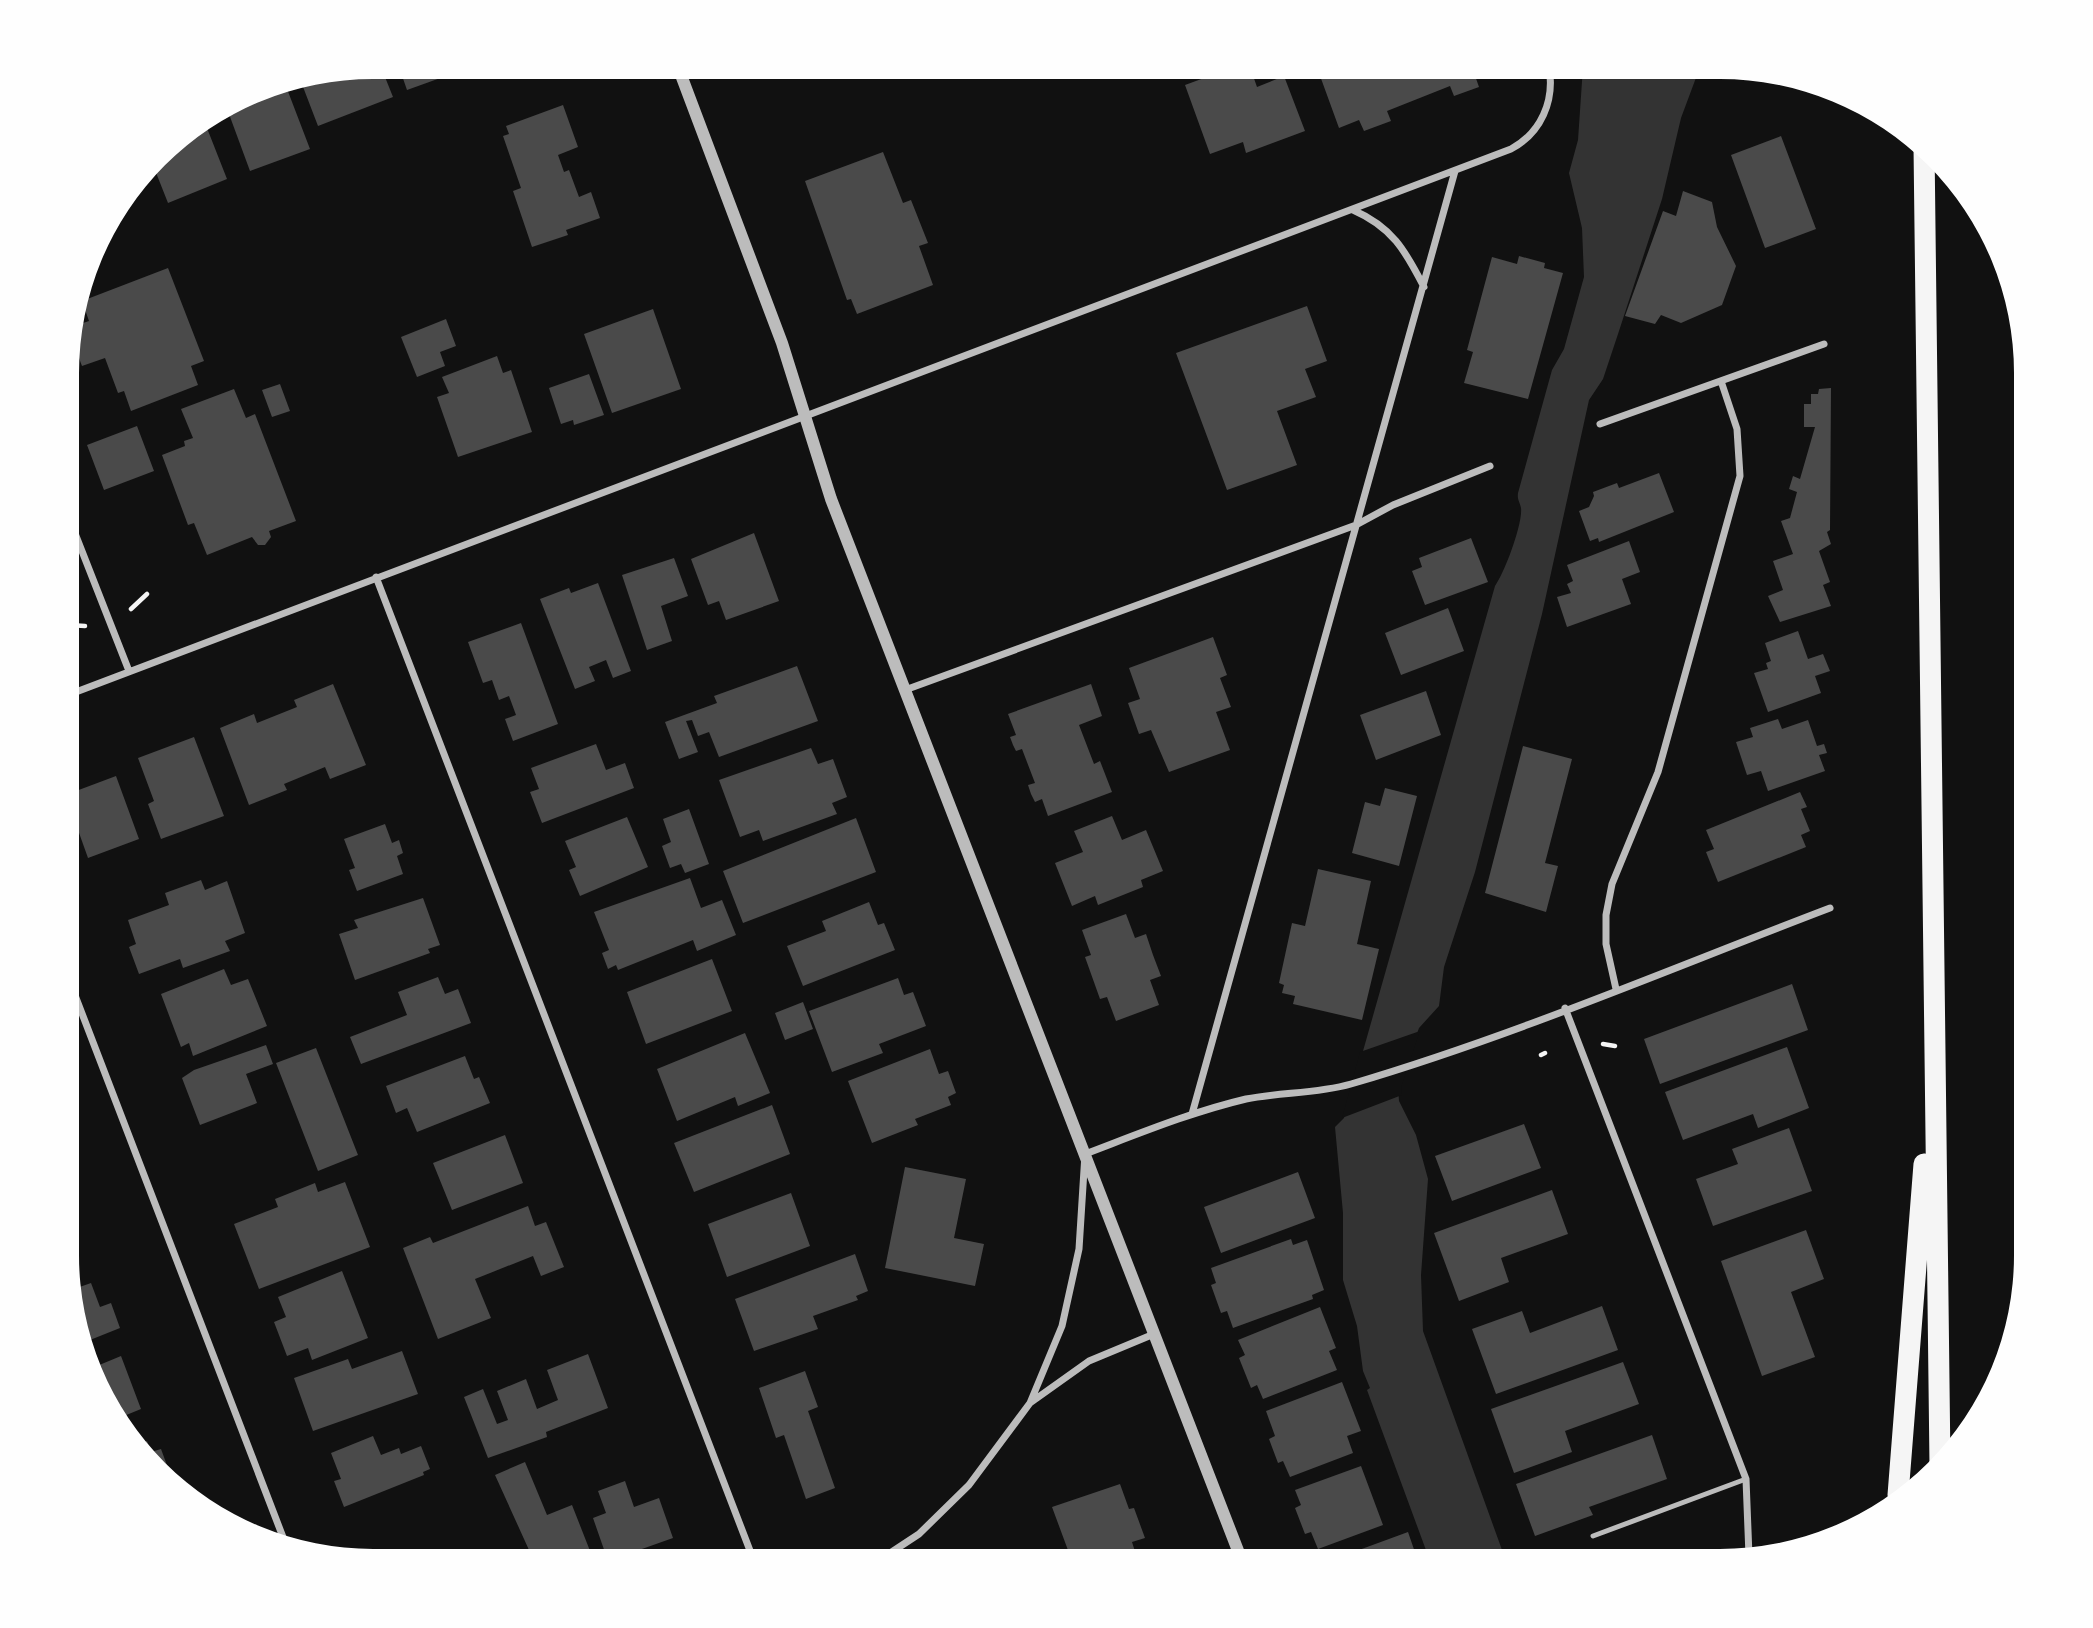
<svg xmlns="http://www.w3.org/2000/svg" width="2093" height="1628" viewBox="0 0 2093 1628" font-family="Cabin,sans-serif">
	<rect width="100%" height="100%" fill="#111"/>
	<!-- water -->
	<path fill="#333" d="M1583 67H1700L1681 118 1662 199 1619 331 1603 379 1589 400 1542 614 1475 872 1444 967 1439 1006 1419 1028 1398 1086 1399 1101 1416 1135 1428 1179 1421 1275 1423 1331 1506 1561H1430L1367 1390 1370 1388 1363 1371 1357 1326 1343 1280V1213L1335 1127 1344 1118 1495 586C1504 574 1523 524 1521 508 1520 502 1517 500 1518 493L1552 370 1564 349 1584 277 1582 228 1569 173 1578 140Z"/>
	<!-- pier -->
	<path fill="#111" d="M1420 1031 1401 1087 1402 1095 1342 1118 1360 1052Z"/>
	<!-- building -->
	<path fill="#4a4a4a" d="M373 66 381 67 393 97 318 126 300 79Z
		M399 67H471L407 90Z
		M1234 67H1250L1257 87 1284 76 1305 131 1246 153 1243 142 1210 154 1185 85Z
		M1334 67H1472L1479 87 1454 96 1450 86 1387 111 1391 121 1364 131 1359 120 1339 128 1319 73Z
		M284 81 310 149 250 171 229 114 243 109 240 102 274 83Z
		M563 105 578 147 558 155 564 172 569 170 579 197 591 192 600 218 566 230 568 235 532 247 513 191 521 188 503 136 509 134 506 126Z
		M205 123 227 179 168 203 153 165 171 142Z
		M1781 136 1816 229 1765 248 1731 155Z
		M883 152 903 203 911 200 928 243 919 246 933 285 857 314 851 299 847 300 805 181Z
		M1683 191 1712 202 1717 227 1736 266 1722 305 1681 323 1661 315 1655 324 1625 316 1663 211 1676 216Z
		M1519 256 1545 263 1544 268 1563 273 1528 399 1464 383 1473 352 1467 350 1492 257 1517 264Z
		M168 268 204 361 191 366 198 385 131 411 124 391 118 393 105 358 82 366 69 332 71 327 89 321 82 301Z
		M1307 306 1327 361 1305 369 1316 397 1277 411 1297 465 1227 490 1176 353Z
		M653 309 681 389 612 413 584 334Z
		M446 319 456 346 440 352 445 366 417 377 401 337Z
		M497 356 503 373 511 370 532 432 458 457 437 397 449 393 442 377Z
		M589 374 604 415 574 425 573 420 561 424 549 388Z
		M280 384 290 411 272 417 262 390Z
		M1831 388 1830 530 1827 532 1831 544 1819 551 1830 582 1823 585 1831 606 1780 622 1768 596 1783 590 1773 561 1793 554 1781 521 1790 518 1797 492 1789 489 1793 476 1800 479 1815 427H1804V404H1811V394H1818L1819 389Z
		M234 389 246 418 255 414 296 521 269 531 271 537 265 545H258L252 537 207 555 194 523 188 525 162 455 185 446 184 441 193 438 181 409Z
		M137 426 154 471 104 490 87 445Z
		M1659 473 1674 512 1599 542 1598 538 1590 541 1579 511 1589 507 1594 496 1593 492 1617 483 1619 488Z
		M754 533 779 601 726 620 719 601 708 605 691 559Z
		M1471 538 1488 582 1425 605 1412 571 1422 567 1419 558Z
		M1629 541 1640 572 1622 579 1631 604 1567 627 1557 597 1571 593 1567 584 1573 581 1567 565Z
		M674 558 688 596 661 606 672 641 647 650 622 575Z
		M598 583 631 671 613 678 606 660 589 667 595 681 575 689 540 599 569 588 571 593Z
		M1448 608 1464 651 1401 675 1385 633Z
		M521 623 558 724 513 741 505 719 516 715 509 696 499 700 492 680 483 683 468 642Z
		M1798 631 1808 659 1823 654 1830 671 1815 676 1821 693 1768 712 1754 673 1768 669 1766 663 1771 661 1765 643Z
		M1213 637 1227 675 1220 678 1231 707 1216 712 1230 750 1169 772 1151 730 1139 734 1128 703 1140 699 1129 668Z
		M797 666 818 721 719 757 709 732 698 736 692 720 686 721 698 752 679 759 665 722 717 703 714 696Z
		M333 684 366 765 330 779 325 767 284 784 287 790 249 805 220 728 254 714 257 723 297 707 294 700Z
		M1091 684 1102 716 1079 725 1094 764 1100 761 1112 792 1048 816 1042 799 1035 802 1031 794 1028 785 1035 783 1022 749 1016 751 1013 745 1010 737 1016 735 1008 714Z
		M1426 691 1441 735 1376 760 1360 715Z
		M1778 719 1782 729 1808 720 1817 746 1824 744 1827 753 1819 755 1825 771 1768 791 1761 771 1747 775 1736 742 1753 737 1750 728Z
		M194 737 224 816 161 839 148 804 154 801 138 758Z
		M596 744 606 770 625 763 634 788 542 823 530 792 539 789 531 768Z
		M1523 746 1572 759 1545 863 1558 866 1546 912 1485 893Z
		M811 748 818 764 833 759 847 797 832 803 837 814 763 841 759 830 740 837 719 780Z
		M116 776 139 839 88 858 68 802V794Z
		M1385 788 1417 796 1399 866 1352 853 1365 802 1380 806Z
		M1800 792 1807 807 1801 809 1810 831 1801 835 1806 847 1718 882 1706 852 1714 849 1706 830Z
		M689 809 709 864 685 873 681 864 670 868 662 846 671 842 663 819Z
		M1112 816 1122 840 1146 830 1163 871 1141 880 1143 887 1098 905 1095 896 1072 906 1055 863 1083 852 1074 831Z
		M627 817 648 867 580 896 569 870 576 867 565 841Z
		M856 818 876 872 743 923 723 871Z
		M385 824 392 843 399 840 403 853 397 856 403 874 357 891 349 870 355 868 344 839Z
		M1318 869 1371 881 1357 944 1379 949 1362 1020 1293 1004 1295 996 1282 993 1284 985 1279 983 1292 923 1305 926Z
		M690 878 701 908 722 900 736 935 697 951 693 940 618 970 616 965 608 969 602 953 609 950 594 912Z
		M201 880 205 890 227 881 245 933 225 941 230 951 183 968 180 959 139 974 129 947 136 944 128 920 169 905 165 893Z
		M423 898 440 945 428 949 430 953 355 980 339 934 358 928 354 920Z
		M869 902 878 925 884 923 895 950 803 986 787 946 826 931 822 921Z
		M1126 914 1135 938 1146 934 1153 955 1161 976 1150 980 1159 1005 1116 1021 1107 997 1100 999 1085 957 1091 955 1082 930Z
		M712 959 732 1011 646 1044 627 992Z
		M224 969 231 985 248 979 267 1026 193 1056 189 1043 181 1047 161 994Z
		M438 977 445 994 458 989 471 1023 361 1064 350 1037 407 1015 398 992Z
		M898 978 904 995 913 992 926 1026 879 1044 883 1053 832 1072 809 1011Z
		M1792 984 1808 1030 1660 1084 1644 1039Z
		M803 1002 813 1029 785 1040 775 1013Z
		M745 1033 770 1093 738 1106 735 1097 677 1121 657 1069Z
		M266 1045 273 1064 246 1074 257 1103 200 1125 182 1078 194 1070Z
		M1787 1047 1809 1108 1758 1128 1753 1114 1683 1140 1665 1092Z
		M316 1048 358 1155 318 1171 276 1063Z
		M930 1049 939 1074 948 1071 956 1093 948 1097 951 1105 915 1119 918 1125 872 1143 848 1081Z
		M465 1056 474 1079 479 1077 490 1103 417 1132 407 1108 396 1113 386 1086Z
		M772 1105 790 1154 694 1192 674 1143Z
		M1524 1124 1541 1168 1452 1201 1435 1156Z
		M1789 1128 1812 1191 1713 1226 1696 1179 1738 1164 1732 1149Z
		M505 1135 523 1183 452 1210 433 1163Z
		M905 1167 966 1179 954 1238 984 1244 975 1286 885 1268Z
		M1298 1172 1315 1218 1221 1253 1204 1207Z
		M345 1182 370 1247 259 1289 234 1224 278 1207 275 1199 315 1183 318 1192Z
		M1552 1190 1568 1234 1501 1258 1509 1282 1459 1301 1434 1233Z
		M791 1193 810 1246 727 1277 708 1224Z
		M528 1206 535 1226 546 1222 564 1267 541 1276 533 1256 475 1279 491 1318 438 1339 403 1248 430 1237 433 1243Z
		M1806 1230 1824 1279 1791 1292 1815 1357 1762 1376 1721 1261Z
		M1291 1239 1293 1245 1307 1240 1324 1290 1312 1295 1313 1299 1233 1328 1227 1311 1221 1313 1211 1285 1216 1283 1211 1268Z
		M855 1254 868 1291 856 1296 858 1300 813 1316 818 1329 754 1351 735 1299Z
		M342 1271 368 1338 312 1360 308 1348 287 1356 274 1322 286 1317 278 1297Z
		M91 1283 100 1307 111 1303 120 1328 85 1342 71 1290Z
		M1602 1306 1618 1350 1496 1394 1472 1329 1522 1311 1530 1333Z
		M1320 1307 1336 1348 1329 1351 1337 1370 1263 1399 1257 1385 1251 1388 1239 1358 1245 1355 1238 1340Z
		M402 1351 418 1394 313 1431 294 1378 348 1359 352 1369Z
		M588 1354 608 1408 546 1432 547 1437 488 1458 464 1397 483 1389 497 1424 508 1420 497 1391 526 1379 537 1409 558 1400 547 1370Z
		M121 1356 141 1409 119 1418 98 1391 92 1368Z
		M1623 1362 1639 1404 1565 1431 1572 1452 1514 1473 1491 1409Z
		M805 1371 818 1407 808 1411 835 1488 806 1499 784 1435 776 1438 759 1388Z
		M1342 1382 1361 1431 1347 1436 1353 1453 1290 1477 1283 1461 1278 1463 1269 1439 1275 1436 1266 1411Z
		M1652 1435 1667 1479 1589 1507 1593 1515 1535 1536 1516 1484Z
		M373 1436 381 1455 399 1448 401 1454 421 1446 430 1469 423 1472 424 1475 344 1507 334 1481 341 1479 331 1453Z
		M147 1441 151 1452 161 1449 172 1479 167 1481 139 1444Z
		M525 1462 547 1515 572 1505 594 1561H537L532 1549 529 1550 495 1475Z
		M1361 1466 1383 1525 1318 1549 1311 1532 1305 1534 1295 1508 1301 1505 1295 1490Z
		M625 1481 634 1507 659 1498 673 1538 608 1561 593 1518 606 1513 598 1491Z
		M1120 1484 1129 1509 1134 1508 1145 1538 1132 1542 1138 1561H1072L1052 1507Z
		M1408 1532 1418 1561H1329Z"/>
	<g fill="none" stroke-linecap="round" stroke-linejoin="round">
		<!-- path -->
		<path stroke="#f5f5f5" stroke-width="4.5" d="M131 609 147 594
			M69 625 85 626
			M1603 1044 1615 1046
			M1541 1055 1545 1053"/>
		<!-- service -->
		<path stroke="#bcbcbc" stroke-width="5" d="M1593 1536 1746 1479"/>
		<!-- minor -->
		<path stroke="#bcbcbc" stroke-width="7" d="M1353 210C1392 227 1405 250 1424 287
			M1600 424 1824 344
			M69 518 129 671
			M376 577 754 1561
			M905 690 1356 525 1393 505 1490 466
			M68 695 1511 149C1541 133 1555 101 1549 67
			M68 977 286 1545
			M1616 989 1606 944V915L1612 884 1658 772 1740 476 1737 429 1721 381
			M1565 1008 1746 1479 1749 1556
			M1192 1114 1455 171
			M1030 1403 1062 1326 1079 1249 1085 1154C1138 1134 1191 1112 1246 1099 1281 1092 1316 1094 1351 1084 1514 1036 1672 968 1830 908
			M878 1561 919 1534 969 1485 1030 1403 1089 1361 1154 1334"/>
		<!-- tertiary -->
		<path stroke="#bcbcbc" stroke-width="12" d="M678 67 782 343 831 499 1242 1561"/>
		<!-- motorway -->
		<path stroke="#f5f5f5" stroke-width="21" d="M1924 146 1940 1465
			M1898 1495 1924 1164"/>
	</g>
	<!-- crop -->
	<path d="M0 0H2093V1628H0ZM373 79H1720A294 294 0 0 1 2014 373V1255A294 294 0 0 1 1720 1549H373A294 294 0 0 1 79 1255V373A294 294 0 0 1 373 79Z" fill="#fefefe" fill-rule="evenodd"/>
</svg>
